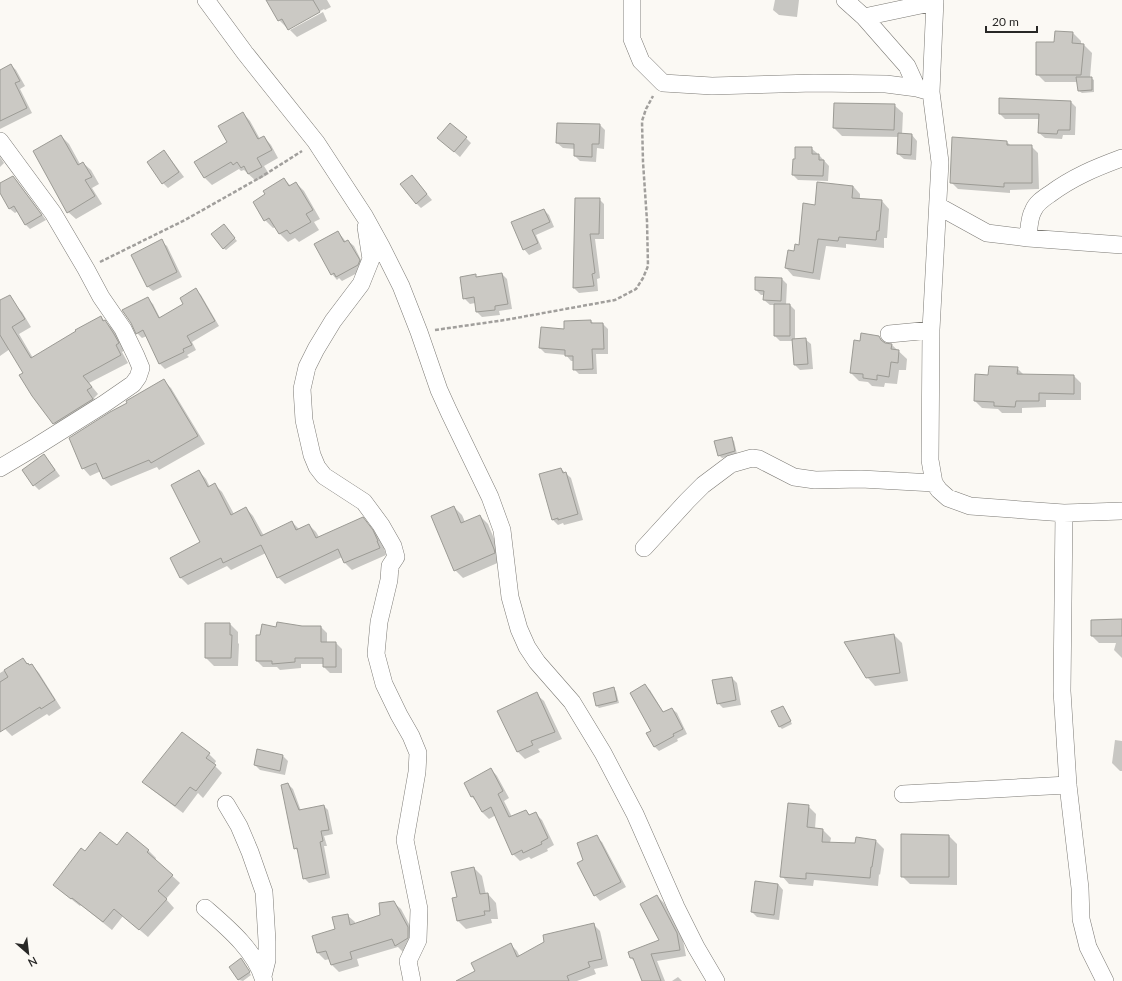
<svg xmlns="http://www.w3.org/2000/svg" width="1122" height="981" viewBox="0 0 1122 981" font-family="Lato,sans-serif">
	<rect width="100%" height="100%" fill="#fbf9f4"/>
	<!-- shadow -->
	<path fill="#0003" d="M268 0H327L331 7 325 10 324 9 290 27V30L323 12 327 21 297 37 288 28H287L279 20Z
		M775 0H799L797 17 779 15 773 10Z
		M1056 32 1073 33 1081 41V45H1084L1092 53 1090 78H1091L1094 80V92L1082 93 1079 91 1078 82H1045L1037 74 1055 43Z
		M11 65 16 70 25 86 20 89 32 113 0 129V71Z
		M1071 102 1076 107 1075 135H1063L1062 139 1045 138 1039 133 1040 119H1005L1000 114Z
		M894 105 903 113 902 135H912L917 141 916 160 904 159 898 154 899 137 842 136 834 128Z
		M243 113 250 121 260 139 264 137 271 145 278 158 264 166 269 174 256 181 244 170 241 171 239 169 212 185 205 178 196 163 228 143Z
		M600 125 605 130 604 149 597 148 596 162 580 161 575 156V149L563 148 557 143Z
		M61 136 69 144 80 164 83 163 91 170 99 184 92 188 102 204 76 219 68 212Z
		M466 138 471 143 460 157 444 143Z
		M1007 142 1011 146H1031L1038 153 1039 189 1010 190V193L958 189 951 182Z
		M811 148 817 153V155H819L829 166 828 181 798 180 793 175 796 160Z
		M164 151 169 157 184 177 168 188 163 183Z
		M0 157 4 163 0 167Z
		M412 176 432 200 421 208 416 203Z
		M13 177 17 181 46 220 30 229 25 224 18 211 15 213 10 209 0 191V184Z
		M284 179 291 186 296 183 304 191 320 219 314 222 319 230 299 242 295 238 288 242 280 234 276 227 273 228 265 220 266 195Z
		M853 186 860 194V199L882 201 889 209 887 238H884V248L846 244V248L826 246 820 280 793 276 786 268 795 252 800 246 816 206Z
		M599 199 604 204V239H595L600 278 597 279 598 291 579 293 574 288Z
		M544 210 549 215 554 227 536 235 542 249 529 255 524 249 512 223Z
		M226 228 237 241 226 250 223 248Z
		M338 232 343 238 346 242 348 241 354 246 364 266 363 270 342 281 339 278 337 280 332 274Z
		M161 241 167 246 182 277 153 291 147 286Z
		M502 274 507 279 512 309 499 311 500 315 482 317 477 312 475 303 470 304 464 298 475 275 477 278Z
		M756 278 782 279 787 284 786 305H790L795 310V340L805 339 811 344 813 369 800 370 795 365 793 341H780L775 336V305H770L764 300 765 295H761L756 290Z
		M196 290 201 295 219 326 192 342 196 350 187 355 189 357 165 369 160 364 147 336 142 338 137 333 147 298 153 304 160 318 185 304Z
		M15 305 22 312 31 327 19 334 33 358 101 317 112 328 121 342 125 350 122 352 128 363 89 383 98 394 94 398 100 406 61 430 54 423 10 349 0 356V313Z
		M591 321 594 324H603L608 329V354H596L597 374H579L574 369V361H571L566 355 545 353 540 348 542 329 565 330Z
		M879 337 886 344 892 345 907 359 906 370H899L897 384 885 383 884 387 872 386 868 382 859 381 851 373 861 342Z
		M1017 368 1024 375 1074 376 1081 383V400H1046V407L1022 408V413H1002L998 409 982 408 975 401 989 376Z
		M164 381 171 388 205 444 159 470 157 467 111 486 104 479 101 471 90 476 83 468 129 404Z
		M731 438 734 441 737 454 722 458 719 455Z
		M44 456 49 461 60 476 39 490 34 485Z
		M561 469 571 478 583 520 564 525 563 523 558 525 553 520Z
		M199 471 206 479 210 487 214 484 222 492 234 514 246 508 253 516 264 536 292 522 299 529 309 525 316 532 319 537 363 519 370 526 380 539 385 548H384L386 555 352 570 344 562 342 557 285 584 278 577 266 553 231 570 227 566 188 585 181 578 171 558 202 543Z
		M454 507 462 515 465 522 480 516 488 524 502 558V561L463 578 455 570Z
		M1122 620V658L1114 650 1116 643H1099L1092 636Z
		M230 624 238 632V643L239 644 238 666H214L206 658Z
		M321 627 327 633V643H336L342 649V673H330L324 667V664H301V668L280 670 277 667H263L257 661 277 628Z
		M894 635 902 643 908 681 875 686 867 677Z
		M23 659 30 666 32 665 39 673 61 708 49 716 47 714 12 736 5 729 0 721V673Z
		M732 678 737 683 741 705 723 708 718 703Z
		M645 686 650 690 664 713 672 709 677 713 687 734 677 739 678 741 659 751 654 746Z
		M614 689 616 691 619 703 599 708 597 706Z
		M536 694 544 701 562 739 538 749 540 752 525 759 518 752Z
		M782 707 785 709 792 724 782 729 780 727 773 712Z
		M1115 740 1122 741V771H1120L1112 763Z
		M209 754 216 761 214 765 222 773 203 798 198 793 183 813 151 789 144 782Z
		M283 756 288 761 285 775 260 770 255 765Z
		M491 769 497 776 509 798 504 801 512 817 526 811 530 815 535 813 542 820 554 845 547 849 548 851 531 859 529 857 520 861 513 854 496 815 489 819 482 812 477 802 472 797 465 783Z
		M288 784 293 789 301 811 324 806 328 810 333 834 324 836 327 846H324L330 878 309 883 304 878 299 852 295 848Z
		M808 806 816 814 815 829 823 830 831 838 830 843 856 844 876 841 884 849 880 875 879 874 878 886 814 880 813 886 789 884 782 876Z
		M949 836 957 844V885L910 884 902 876Z
		M596 837 602 842 626 887 600 901 595 895 584 860Z
		M117 846 148 850 156 858 155 860 180 883 166 899 174 908 148 937 123 916 112 930 81 905 80 906 62 892 54 884 85 852Z
		M474 868 482 876 486 895 488 894 496 903 498 919H491L492 923 466 929 458 921V897Z
		M778 884 783 890 779 920 757 917 752 912Z
		M657 896 664 903 683 940 686 956 657 961 665 981H648L636 963 631 958 660 941Z
		M393 902 401 909 415 935 403 952 398 947 357 959 359 966 339 972 332 965 330 959 325 960 318 953 347 915 355 922V924L381 916Z
		M593 924 600 931 608 966 594 969 596 974 577 981H472L476 971 510 944 517 951 520 957 545 942Z
		M241 959 251 975 243 981 239 980 230 967Z
		M678 977 682 981H672Z"/>
	<!-- building -->
	<path fill="#cbc9c4" stroke="#9c9b95" d="M266 0H313L320 12 288 30 282 19 278 21Z
		M1055 31 1073 32 1072 43 1084 44 1081 75H1036V42H1054Z
		M11 64 20 81 15 83 27 108 0 121V70Z
		M1076 77H1092V90L1078 91Z
		M999 98 1071 101 1070 130H1058L1057 134 1038 133 1039 114H999Z
		M834 103 895 104 894 130 833 128Z
		M243 112 258 139 264 136 272 150 257 158 262 167 248 174 244 166 241 168 237 162 233 165 231 162 204 178 194 162 227 142 218 126Z
		M450 123 467 137 454 152 437 138Z
		M557 123 600 124 599 144H592V157L574 156V144L556 143Z
		M898 133 912 134 911 155 897 154Z
		M61 135 78 165 83 162 92 177 85 180 95 196 67 213 33 151Z
		M952 137 1007 141V145H1032V183H1004V187L950 183Z
		M795 147H812V154H819V160H824L823 176 792 175 793 159H795Z
		M164 150 179 172 162 184 147 162Z
		M412 175 427 194 416 204 400 184Z
		M13 176 42 215 25 225 14 206 9 209 0 193V183Z
		M284 178 289 186 296 182 313 210 306 214 311 222 290 234 287 230 279 234 269 218 264 221 253 202 265 194 263 191Z
		M817 182 853 186 852 198 882 200 879 231H877L876 240 839 237 838 241 818 239 813 273 785 268 788 250 794 251 795 244 799 245 803 203 815 205Z
		M575 198H600L599 234H590L595 273 592 274 594 286 573 288Z
		M544 209 550 222 532 230 538 243 523 250 511 222Z
		M224 224 235 238 223 249 211 234Z
		M338 231 344 242 348 240 360 260 358 265 336 277 334 273 331 275 314 244Z
		M162 239 177 272 147 287 131 255Z
		M502 273 508 304 495 306V310L476 312 474 297 463 299 460 277 476 274V277Z
		M755 277 782 278 781 301 763 300 764 291 755 290Z
		M196 288 215 321 187 336 192 345 183 349 184 352 159 364 143 330 136 334 131 323 122 310 148 297 159 318 183 304 180 298Z
		M10 295 25 319 12 327 31 358 76 331 75 330 101 316 103 321 105 320 114 334 119 343 116 345 121 355 83 376 92 387 87 390 93 399 53 424 32 396 19 375 23 373 0 335V300Z
		M774 304H790V336H774Z
		M591 320V323H603L604 349H592L593 369 573 370V356H565V350L539 348 541 327 564 329V321Z
		M861 333 879 336 881 340 885 343 892 344 891 349 899 350 898 363 891 362 889 377 877 375V380L863 378V374L850 373 854 340 860 341Z
		M806 338 808 364 794 365 792 339Z
		M989 366 1018 367 1017 374 1074 375V394L1039 393V401H1016L1015 407 994 406V402L974 401 975 374 988 375Z
		M164 379 198 436 151 463 149 460 103 479 96 463 82 469 69 438 110 412 127 403 126 401Z
		M732 437 735 451 718 456 714 441Z
		M44 454 55 470 33 486 22 470Z
		M561 468 563 473 566 472 578 514 558 520V518L552 520 539 474Z
		M199 470 208 487 215 483 231 515 246 507 261 536 292 521 296 530 309 524 316 538 363 517 373 530 378 541H377L380 548 344 563 338 549 277 578 261 545 223 563 221 558 180 578 170 558 200 542 171 485Z
		M454 506 461 523 480 515 494 549 495 553 454 571 431 516Z
		M1122 619V636H1091V620Z
		M277 622 302 626H321V642H336V667H323V658H295V662L272 664V661H256V635H260L262 624 276 627Z
		M205 623H230V635H232L231 658H205Z
		M894 634 900 673 866 678 844 642Z
		M23 658 27 664 28 663 29 665 32 664 55 700 41 709 40 707 0 732V682L8 677 4 670Z
		M732 677 736 700 717 704 712 680Z
		M645 684 663 712 672 708 683 729 673 734 674 736 654 747 646 733 651 731 630 693Z
		M614 687 617 701 596 706 593 693Z
		M537 692 555 732 531 741 533 745 517 752 497 711Z
		M783 706 791 721 779 727 771 711Z
		M182 732 210 753 206 758 216 765 196 791 190 787 175 806 142 782Z
		M257 749 283 755 280 771 254 765Z
		M491 768 503 791 498 794 509 817 526 810 529 815 536 812 548 838 541 842 542 844 523 853 522 850 512 855 491 807 482 812 473 796 471 797 464 783Z
		M288 783 299 810 324 805 329 830 321 831 323 841 320 842 326 874 303 879 297 848 294 849 281 785Z
		M788 803 809 805 807 827 823 829 822 842 855 843 856 837 876 840 872 867H871L870 878 806 873V879L780 877Z
		M100 832 117 845 127 832 149 850 147 852 173 875 158 891 167 899 139 930 114 909 103 922 72 898 71 899 53 885 81 848 85 851Z
		M901 834 949 835V877H901Z
		M597 835 621 882 594 896 577 863 583 860 577 843Z
		M474 867 480 894 488 893 490 911H484L485 915 457 921 452 898 457 897 451 872Z
		M755 881 778 884 774 915 751 912Z
		M657 895 677 933 680 950 651 954 661 981H642L633 958H630L628 952 659 940 640 904Z
		M394 901 408 927V938L395 946 392 939 350 952 352 959 331 965 326 951 317 953 312 936 335 929 332 917 348 914 350 925 380 915 379 903Z
		M594 923 602 959 588 962 590 967 567 976 569 981H456L475 971 471 963 511 943 517 957 544 942 543 935Z
		M241 958 250 972 238 980 229 967Z"/>
	<g fill="none" stroke-linecap="round" stroke-linejoin="round">
		<!-- street casing -->
		<g stroke="#7c7a75" stroke-width="18">
			<path id="street" d="M206 0 245 53 316 142 365 217 381 246 401 286 419 332 439 390 449 412 490 497 502 530 510 597 519 629 527 647 537 662 572 702 603 753 635 814 676 907 696 947 716 981
				M632 0V39L641 61 663 83 712 86 814 83 886 84 917 88 931 92
				M845 0 864 17 907 66 917 88
				M935 0 931 92 940 162 931 330 930 460 934 483 939 490 948 498 970 506 1064 513 1122 511
				M864 17 935 2
				M0 141 53 213 86 269 101 297 123 329 136 356 141 368 138 377 133 384 104 404 37 446 0 468
				M938 206 987 233 1028 238 1122 245
				M366 227 371 259 361 284 333 321 316 349 307 367 302 389 304 420 312 455 317 467 324 476 364 502 381 525 393 546 396 557 390 566 389 580 379 622 376 654 384 684 399 715 411 736 418 753 417 772 405 840 419 909 418 940 408 961 412 981
				M1028 238C1029 229 1029 218 1033 211 1036 203 1044 198 1050 194 1073 177 1095 168 1122 158
				M889 334 931 330
				M1064 513 1062 691 1068 785 1080 888 1081 919 1088 947 1105 981
				M644 548 687 501 703 485 731 464 752 458 759 459 794 477 815 480 861 479 934 483
				M903 794 1068 785
				M226 804 239 826 250 852 264 892 267 941V960L263 976
				M205 908C227 927 256 951 264 981"/>
		</g>
		<!-- path -->
		<path stroke="#a19f9c" stroke-width="2.5" stroke-dasharray="4 2" stroke-linecap="butt" d="M100 262 185 220 261 177 302 151
			M435 330 505 320 615 300 636 289 643 278 648 266 647 221 643 162 642 121 646 109 653 96"/>
		<!-- street -->
		<use href="#street" stroke="#fff" stroke-width="17"/>
	</g>
	<!-- north arrow -->
	<g transform="translate(28 953) rotate(152)" stroke="#fbf9f4" stroke-width="3" paint-order="stroke">
	<path d="M0-3L7 15L0 10L-7 15Z" fill="#282826"/>
	<text y="-6" font-size="11" font-weight="bold" text-anchor="middle" fill="#282826">N</text>
	</g>
	<!-- scale -->
	<path d="M986 26v6h51v-6" fill="none" stroke="#282826" stroke-width="2"/>
	<text x="992" y="26" font-size="12" fill="#282826" stroke="#fbf9f4" stroke-width="3" paint-order="stroke">20 m</text>
</svg>
